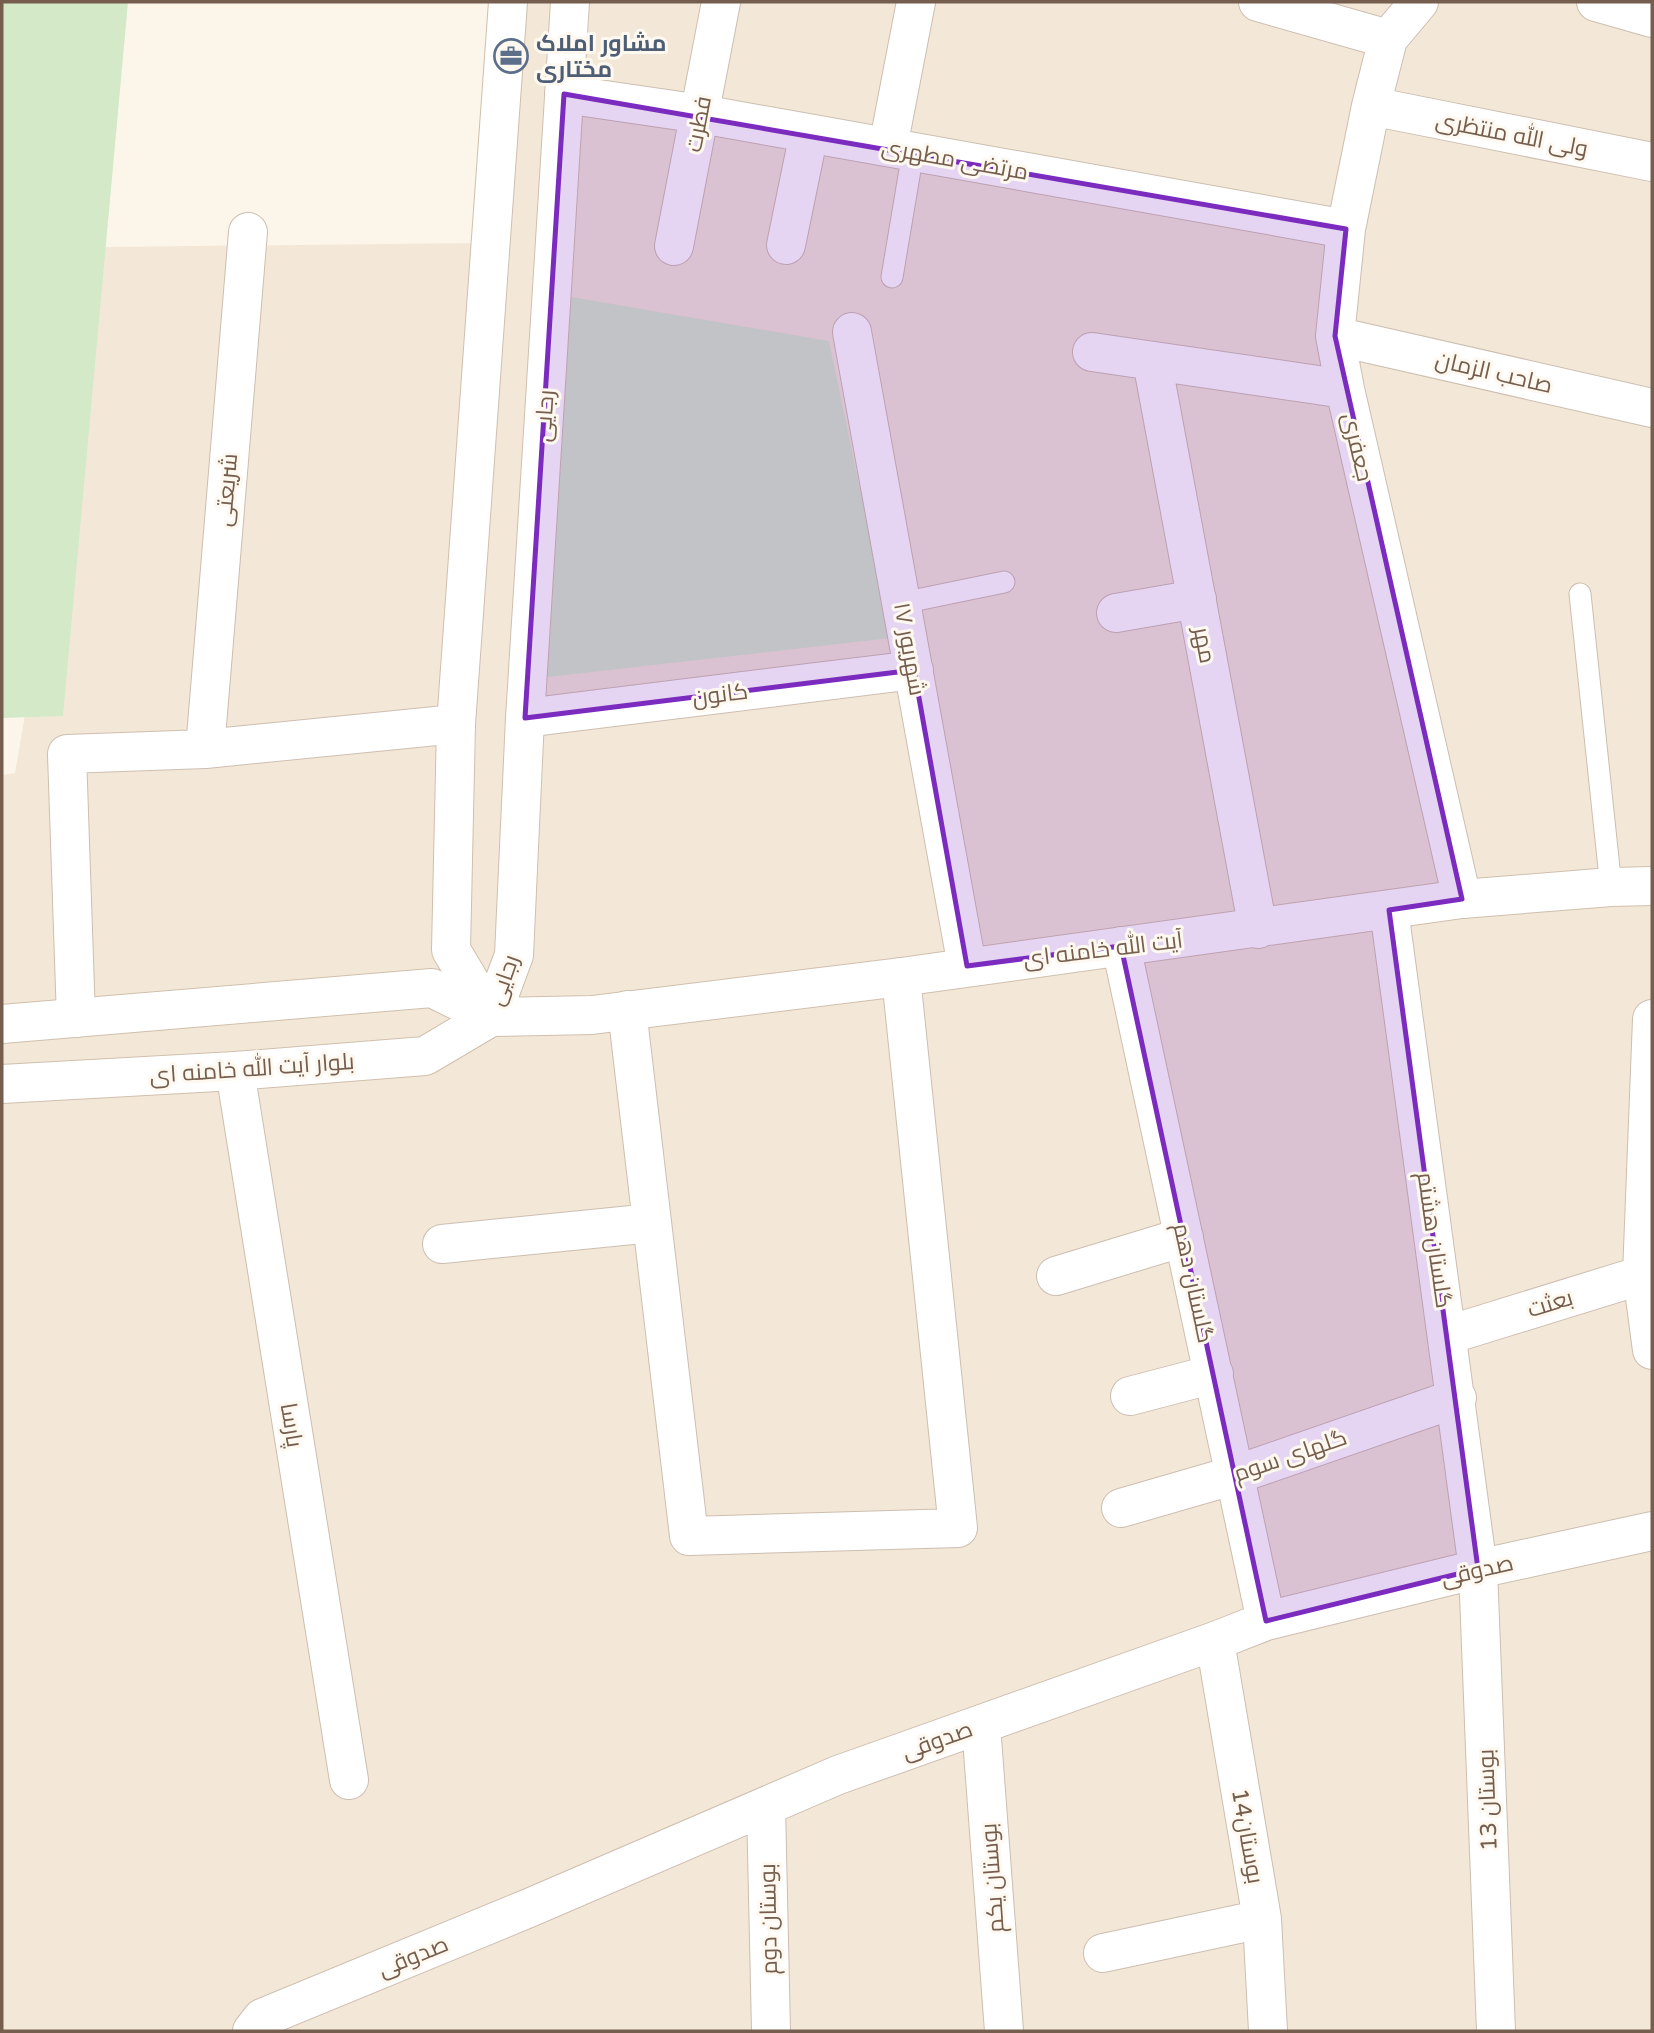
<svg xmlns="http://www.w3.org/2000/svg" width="1654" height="2033" viewBox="0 0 1654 2033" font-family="'Varela Round',Cairo,sans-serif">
	<rect width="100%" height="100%" fill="#fcf6ea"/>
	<!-- residential -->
	<path fill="#f3e8d8" d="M494 2H1652V2031H2V775L15 773 105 247 476 243Z"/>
	<!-- green -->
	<path fill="#d4e9c8" d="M2 2H128L63 716 2 718Z
		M566 296 829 341 891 638 530 679Z"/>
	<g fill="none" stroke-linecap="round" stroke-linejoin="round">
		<!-- lane casing -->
		<g stroke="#cdbeb0" stroke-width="23">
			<path id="lane" d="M892 277 913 152
				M1580 594 1611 887
				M902 603 1004 582"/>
		</g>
		<!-- street casing -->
		<g stroke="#cdbeb0" stroke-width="40">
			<path id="street" d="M1258 2 1388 39
				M1419 2 1388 39 1371 106 1346 229 1335 336 1345 389 1462 899
				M1596 2 1652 18
				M564 94 701 114 1346 229
				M1371 106 1652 162
				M888 147 916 2
				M786 245 809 133
				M674 246 721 2
				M852 332 967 966
				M1335 336 1652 408
				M1092 352 1345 389
				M1152 361 1258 929
				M1116 613 1197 599
				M525 718 914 670
				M205 749 248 232
				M1389 910 1478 1569 1496 2031
				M1121 946 1266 1621
				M627 1010 689 1536 958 1528 901 977
				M76 1018 67 754 205 749 456 724
				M1652 1019 1642 1275 1652 1350
				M235 1071 349 1780
				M442 1244 652 1223
				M1056 1276 1184 1237
				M1448 1335 1652 1272
				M1130 1396 1214 1374
				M1121 1508 1235 1475 1457 1398
				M1215 1641 1262 1919 1268 2031
				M981 1725 1004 2031
				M766 1806 771 2031
				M1103 1953 1262 1919
				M252 2031 262 2018 529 1908 838 1775 1215 1641 1266 1621 1478 1569 1652 1531"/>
		</g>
		<!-- secondary casing -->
		<g stroke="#d0bfad" stroke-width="40">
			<path id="secondary" d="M491 1017 451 950 456 724 508 2
				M491 1017 514 955 525 718 570 2
				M2 1024 432 988 491 1017 592 1015 901 977 1462 899 1611 887 1652 886
				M2 1084 235 1071 425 1056 491 1017"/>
		</g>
		<!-- lane -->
		<use href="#lane" stroke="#fff" stroke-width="21"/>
		<!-- street -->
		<use href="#street" stroke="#fff" stroke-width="38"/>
		<!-- secondary -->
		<use href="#secondary" stroke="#fff" stroke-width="38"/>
	</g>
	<!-- marked area -->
	<path fill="#7b2cbf" fill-opacity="0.2" stroke="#7b2cbf" stroke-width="5" stroke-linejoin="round" d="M564 94 1346 229 1335 336 1462 899 1389 910 1478 1569 1266 1621 1121 946 967 966 914 670 525 718Z"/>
	<!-- icons -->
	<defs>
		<g id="office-ring" transform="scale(1.75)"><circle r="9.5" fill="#fef9f0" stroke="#5c6f8a" stroke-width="1.5"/><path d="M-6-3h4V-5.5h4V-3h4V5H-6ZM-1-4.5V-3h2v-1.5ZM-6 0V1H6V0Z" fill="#5c6f8a"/></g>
	</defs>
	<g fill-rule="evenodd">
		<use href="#office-ring" x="511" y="56"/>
	</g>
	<g text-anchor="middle" stroke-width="6" stroke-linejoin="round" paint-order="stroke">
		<!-- service labels -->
		<g font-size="23" font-weight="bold" fill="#4e5e75" stroke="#fef9f0" text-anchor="start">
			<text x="536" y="51">مشاور املاک<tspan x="536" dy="26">مختاری</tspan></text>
		</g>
		<!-- street labels -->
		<g font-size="23" fill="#755e4e" stroke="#fef9f0">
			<text transform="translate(698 124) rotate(-79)" y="8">فطرت</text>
			<text transform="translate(1512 134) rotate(11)" y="8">ولی الله منتظری</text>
			<text transform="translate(955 159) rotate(10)" y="8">مرتضی مطهری</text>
			<text transform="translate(1494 372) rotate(13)" y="8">صاحب الزمان</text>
			<text transform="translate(544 416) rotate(-86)" y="8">رجایی</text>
			<text transform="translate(1358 447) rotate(77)" y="8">جعفری</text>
			<text transform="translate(226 490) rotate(-85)" y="8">شریعتی</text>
			<text transform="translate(1205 645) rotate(79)" y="8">مهر</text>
			<text transform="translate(910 649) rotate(80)" y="8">۱۷ شهریور</text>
			<text transform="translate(720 694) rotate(-7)" y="8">کانون</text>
			<text transform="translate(1103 949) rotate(-7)" y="8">آیت الله خامنه ای</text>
			<text transform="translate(503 980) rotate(-71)" y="8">رجایی</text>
			<text transform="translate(252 1068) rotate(-4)" y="8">بلوار آیت الله خامنه ای</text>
			<text transform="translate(1435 1240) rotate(82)" y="8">گلستان هشتم</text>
			<text transform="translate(1194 1283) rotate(78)" y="8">گلستان دهم</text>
			<text transform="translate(1550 1303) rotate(-17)" y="8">بعثت</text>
			<text transform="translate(292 1425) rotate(81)" y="8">پارسا</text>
			<text transform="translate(1290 1455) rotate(-19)" y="8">گلهای سوم</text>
			<text transform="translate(1477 1570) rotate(-13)" y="8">صدوقی</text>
			<text transform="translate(937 1740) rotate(-20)" y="8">صدوقی</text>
			<text transform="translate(1487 1800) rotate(-92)" y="8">بوستان 13</text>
			<text transform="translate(1248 1836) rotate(80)" y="8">بوستان14</text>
			<text transform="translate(992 1878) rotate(-94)" y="8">بوستان یکم</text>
			<text transform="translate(768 1919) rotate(-91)" y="8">بوستان دوم</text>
			<text transform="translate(413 1956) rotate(-22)" y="8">صدوقی</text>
		</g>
	</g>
	<!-- border -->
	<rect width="1654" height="2033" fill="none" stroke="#755e4e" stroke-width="7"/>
</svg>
